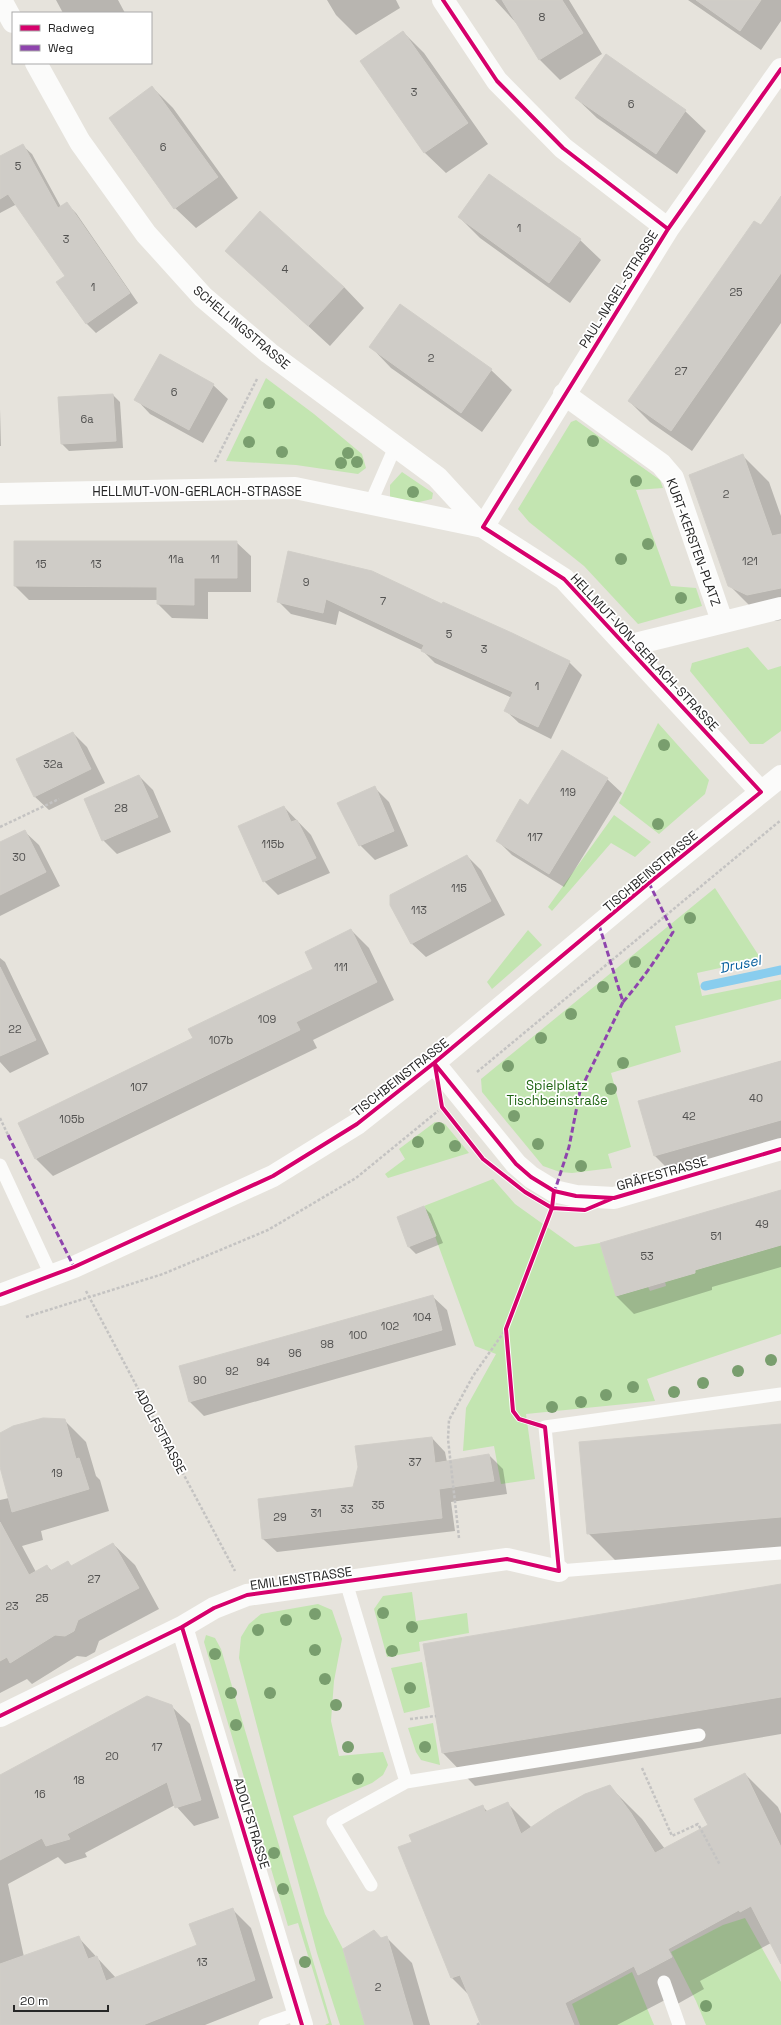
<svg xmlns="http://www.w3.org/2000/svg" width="781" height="2025" viewBox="0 0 781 2025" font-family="'Space Grotesk',sans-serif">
	<rect width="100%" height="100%" fill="#e6e3dc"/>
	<!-- green -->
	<path fill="#c3e5b1" d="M266 378 314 414 362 454 366 468 358 474 296 465 226 461Z
		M576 420 660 480 663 488 636 490 671 586 696 588 702 606 638 624 584 566 529 522 518 509 571 422Z
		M402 472 433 493 432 499 415 503 390 497V485Z
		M748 647 768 670 781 666V731L763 744H750L690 671 692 663Z
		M658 723 709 780 705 794 659 834 619 803Z
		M614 815 651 842 635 857 611 843 552 911 548 907Z
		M715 888 761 959 697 973 702 996 781 980V999L675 1026 681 1052 611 1073 631 1147 608 1154 612 1168 572 1173 560 1172 543 1166 482 1092 481 1079Z
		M528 930 542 945 492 989 487 982Z
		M435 1122 445 1124 469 1153 388 1178 385 1174 405 1159 399 1149Z
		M493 1179 515 1204 575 1247 600 1243 616 1296 648 1287 650 1291 666 1286 665 1281 695 1273V1270L781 1245V1334L647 1379 655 1401 526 1414 535 1479 501 1484 494 1446 463 1451 466 1408 496 1354 475 1346 424 1206Z
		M412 1592 416 1621 467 1613 469 1633 419 1642 420 1651 387 1657 374 1609 383 1596Z
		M318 1604 332 1610 342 1639 334 1681 331 1721 339 1756 383 1752 388 1765 383 1775 372 1783 293 1816 325 1914 343 1949 365 2025H340L317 1953 239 1658 241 1637 249 1624 261 1614Z
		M206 1635 215 1638 221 1649 332 2025H325L329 2023 310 1961 302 1964 301 1962 309 1959 298 1923 288 1926 204 1642Z
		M422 1662 430 1707 404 1713 391 1668Z
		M433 1723 440 1765 421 1760 416 1752 408 1728Z
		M745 1918 781 1982V2025H706L696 2001 671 1952 723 1925Z
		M632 1972 654 2025H580L572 2004Z"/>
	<!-- shadow -->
	<path fill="#0003" d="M56 0H118L125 13H63Z
		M327 0H396L400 8 356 35 336 15Z
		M495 0H569L602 54 560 80 540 60 518 25Z
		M688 0H781V21L761 50Z
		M403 32 424 53 488 144 446 173 425 153 361 61Z
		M606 55 685 111 706 131 677 174 597 118 576 98Z
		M152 87 173 108 238 198 196 228 175 208Z
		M22 145 32 154 61 207 66 203 76 213 138 303 96 333 86 323 66 276 17 204 0 213V157Z
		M781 198V323L692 451 650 422 629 401Z
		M459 217 580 240 601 260 570 303 480 238Z
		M226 251 344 287 364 308 330 346Z
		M371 347 491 370 512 390 482 432 391 368Z
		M213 385 228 399 203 443 150 414 136 399Z
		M113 395 120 402 123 448 69 451 62 444 59 398Z
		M0 409 1 446H0Z
		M742 455 769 482 781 516V620L775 621 756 612 729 585Z
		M236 542 251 556V592H208V619L172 618 158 604V600H29L15 586Z
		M289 553 443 605 569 662 582 675 551 739 519 723 506 711 512 698 435 663 422 650 339 611 336 625 291 614 278 601Z
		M73 733 87 747 105 783 49 810 34 796Z
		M139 776 153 790 171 832 117 854 103 840Z
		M607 779 622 793 564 887 512 855 497 840 529 806Z
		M375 788 389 802 408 846 375 860 360 845Z
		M284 807 311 835 330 873 278 895 264 881Z
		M24 831 39 845 60 886 0 916V843Z
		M467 856 481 870 505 915 426 957 411 943Z
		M351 930 369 948 394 1000 313 1040 317 1048 53 1176 36 1159 194 1039 315 970Z
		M0 958 5 962 49 1054 10 1073 0 1062Z
		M781 1061V1151L679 1180 655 1156 640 1102Z
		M781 1192V1267L712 1287V1290L634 1314 616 1296 601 1244Z
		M424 1207 431 1214 443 1243 416 1254 409 1247Z
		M432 1296 447 1310 456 1345 204 1416 190 1402 180 1367Z
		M64 1420 86 1442 96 1476 100 1480 109 1511 41 1531 43 1540 22 1546 36 1572 47 1566 52 1571 68 1562 72 1567 113 1544 135 1565 159 1609 99 1641 95 1652 86 1657 77 1656 32 1684 27 1679 0 1693V1500L9 1498 0 1459V1435Z
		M781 1425V1552L621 1566 588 1533Z
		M432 1438 445 1452 447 1462 489 1455 503 1469 507 1494 451 1502 455 1531 277 1552 263 1539 259 1500 354 1488Z
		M781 1585V1734L475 1786 443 1753Z
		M171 1706 190 1724 219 1818 194 1826 175 1805 85 1853 87 1857 65 1864 58 1857 8 1884 24 1957 78 1937 116 1978 199 1945 233 1910 251 1928 273 1998 205 2025H0V1781Z
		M745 1774 778 1807 781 1814V1962L771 1943 700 1981 704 1989 672 2007 665 2000 617 2025H482L470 1996 452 1978 413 1842 482 1806 488 1812 508 1804 532 1828 609 1786 642 1819 665 1849 709 1825Z
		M387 1938 412 1963 430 2025H366L381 1939Z"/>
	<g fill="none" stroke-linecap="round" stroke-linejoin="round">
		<!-- stream -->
		<path stroke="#89cdee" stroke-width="9" d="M705 986 781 970"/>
	</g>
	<!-- building -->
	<path fill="#cfccc7" stroke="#d1cec8" d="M502 0H562L583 33 539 60Z
		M696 0H761L740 31Z
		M403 31 468 123 424 153 360 61Z
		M606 54 686 110 656 154 575 98Z
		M152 86 218 177 174 209 109 118Z
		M23 144 58 208 67 202 130 293 86 324 56 282 65 276 8 194 0 199V156Z
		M489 174 581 239 549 283 458 217Z
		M781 196V273L671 431 628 401 754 221 761 225Z
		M260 211 344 287 308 326 225 251Z
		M400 304 492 369 461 413 369 347Z
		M160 354 214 384 189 430 134 400Z
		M113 394 116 441 61 444 58 397Z
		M743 454 772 536 781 534V588L747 595 728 586 689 475Z
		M14 541H237V578H194V605L157 604V587L14 586Z
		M288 551 372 571 442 604 443 602 512 633 570 661 538 727 504 711 513 692 421 651 424 645 326 599 323 613 277 602Z
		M73 732 91 769 34 797 16 759Z
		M562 750 608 778 549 874 496 841 520 799 528 805Z
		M139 775 158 817 102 841 84 799Z
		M375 786 394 831 359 846 337 803Z
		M284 806 291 822 297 820 316 858 263 882 238 826Z
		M25 830 46 872 0 895V842Z
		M467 855 491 901 411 944 390 905V895Z
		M351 929 377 982 296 1022 300 1030 35 1159 18 1123 193 1038 188 1029 313 969 305 952Z
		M0 967 36 1040 0 1056Z
		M781 1061V1120L654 1156 638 1101Z
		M781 1190V1245L695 1270V1273L616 1296 600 1243Z
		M424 1206 436 1236 408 1247 397 1217Z
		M433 1295 442 1330 189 1402 179 1366Z
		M43 1418 65 1419 76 1459 79 1458 89 1489 12 1512 0 1467V1433L13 1426Z
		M781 1424V1517L587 1534 579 1442Z
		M432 1437 435 1463 489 1454 494 1481 439 1489 442 1518 262 1539 258 1499 353 1487 358 1467 355 1446Z
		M0 1522 29 1575 47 1565 50 1571 68 1561 71 1566 113 1543 139 1588 78 1620 74 1631 65 1636 55 1635 10 1663 7 1657 0 1661Z
		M781 1584V1697L442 1753 423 1644Z
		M147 1696 172 1705 201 1800 175 1808 167 1782 67 1834 70 1839 46 1846 42 1838 0 1860V1775Z
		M745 1773 781 1847V1964L751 1906 740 1912 739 1910 668 1949 672 1957 638 1975 634 1966 565 2003 574 2025H481L460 1975 451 1978 398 1847 412 1842 409 1835 483 1805 485 1812 508 1802 521 1834 555 1811 585 1794 610 1785 631 1813 655 1853 708 1825 694 1799Z
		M233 1908 255 1980 143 2025H0V1964L79 1936 88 1959 97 1956 106 1981 197 1945 189 1924Z
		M374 1930 381 1938 387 1936 413 2025H365L343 1949Z"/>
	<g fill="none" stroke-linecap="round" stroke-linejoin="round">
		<!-- path -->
		<path stroke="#c4c3c2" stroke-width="2.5" stroke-dasharray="3 2" stroke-linecap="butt" d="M215 462 257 379
			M0 827 59 799
			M477 1072 781 820
			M0 1118 8 1135
			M86 1291 235 1571
			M26 1317 163 1274 268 1230 356 1178 438 1111
			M459 1538 448 1439 449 1420 473 1376 506 1329
			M410 1719 436 1716
			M642 1768 672 1836 698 1824 720 1865
			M477 2025 480 2023"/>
		<!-- lane -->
		<path stroke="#fbfbfa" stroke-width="13" d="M371 502 395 447
			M0 1165 51 1275
			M781 1394 545 1427 559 1571 781 1553
			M346 1582 406 1782 699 1735
			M371 1885 333 1822 406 1782
			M664 1982 679 2025
			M265 2025 299 2013"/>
		<!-- street -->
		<path stroke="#fbfbfa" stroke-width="22" d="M1 0 13 22
			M443 0 497 81 563 148 668 229
			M36 63 80 142 146 234 203 297 269 353 437 477 483 527
			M564 394 661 464 673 478 722 621
			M0 494 295 488 483 527 564 579 761 792
			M483 527 668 229 781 69
			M627 646 781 608
			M434 1063 516 1164 531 1177 554 1191 576 1196 614 1198 781 1149
			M182 1627 302 2025
			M0 1716 182 1627 214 1608 247 1595 507 1559 559 1571"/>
		<!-- secondary -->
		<path stroke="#fbfbfa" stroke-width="22" d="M0 1295 74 1267 273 1176 357 1124 434 1063 649 883 781 776"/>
		<!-- quiet -->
		<path stroke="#8e44ad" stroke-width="3" stroke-dasharray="6 3" stroke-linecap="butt" d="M623 1002C642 980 658 957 673 932L649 883
			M8 1135 74 1267
			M554 1193 569 1147 580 1091 623 1002 599 925"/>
		<!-- cycleway casing -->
		<g stroke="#fff" stroke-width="6">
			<path id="cycleway" d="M443 0 497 81 563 148 668 229
				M434 1063 516 1164 531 1177 554 1191 576 1196 614 1198 781 1149
				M435 1065 442 1107 483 1159 525 1192 552 1208 585 1210 611 1199
				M0 1295 74 1267 273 1176 357 1124 434 1063 649 883 761 792 564 579 483 527 668 229 781 69
				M182 1627 302 2025
				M0 1716 182 1627 214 1608 247 1595 507 1559 559 1571 545 1427 519 1419 513 1411 506 1329 552 1208 554 1191"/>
		</g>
		<!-- cycleway -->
		<use href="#cycleway" stroke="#d6006c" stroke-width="4"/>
	</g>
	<!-- trees -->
	<g fill="#799e6e">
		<circle cx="269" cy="403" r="6"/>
		<circle cx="593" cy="441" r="6"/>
		<circle cx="249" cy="442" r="6"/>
		<circle cx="282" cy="452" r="6"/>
		<circle cx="348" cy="453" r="6"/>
		<circle cx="357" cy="462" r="6"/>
		<circle cx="341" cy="463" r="6"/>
		<circle cx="636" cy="481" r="6"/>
		<circle cx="413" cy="492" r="6"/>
		<circle cx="648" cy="544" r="6"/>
		<circle cx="621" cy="559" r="6"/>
		<circle cx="681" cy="598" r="6"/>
		<circle cx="664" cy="745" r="6"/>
		<circle cx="658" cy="824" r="6"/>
		<circle cx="690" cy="918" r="6"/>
		<circle cx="635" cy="962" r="6"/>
		<circle cx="603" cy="987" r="6"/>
		<circle cx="571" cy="1014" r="6"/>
		<circle cx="541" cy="1038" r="6"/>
		<circle cx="623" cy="1063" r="6"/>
		<circle cx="508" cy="1066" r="6"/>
		<circle cx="611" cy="1089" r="6"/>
		<circle cx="514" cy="1116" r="6"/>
		<circle cx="439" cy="1128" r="6"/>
		<circle cx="418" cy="1142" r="6"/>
		<circle cx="538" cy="1144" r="6"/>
		<circle cx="455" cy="1146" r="6"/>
		<circle cx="581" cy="1166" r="6"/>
		<circle cx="771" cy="1360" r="6"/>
		<circle cx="738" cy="1371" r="6"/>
		<circle cx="703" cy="1383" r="6"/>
		<circle cx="633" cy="1387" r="6"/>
		<circle cx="674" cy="1392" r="6"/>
		<circle cx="606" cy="1395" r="6"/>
		<circle cx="581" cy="1402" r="6"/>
		<circle cx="552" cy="1407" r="6"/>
		<circle cx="383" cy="1613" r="6"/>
		<circle cx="315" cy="1614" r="6"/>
		<circle cx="286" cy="1620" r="6"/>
		<circle cx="412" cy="1627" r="6"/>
		<circle cx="258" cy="1630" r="6"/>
		<circle cx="315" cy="1650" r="6"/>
		<circle cx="392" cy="1651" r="6"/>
		<circle cx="215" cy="1654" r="6"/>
		<circle cx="325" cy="1679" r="6"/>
		<circle cx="410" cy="1688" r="6"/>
		<circle cx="231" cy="1693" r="6"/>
		<circle cx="270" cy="1693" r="6"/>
		<circle cx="336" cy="1705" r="6"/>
		<circle cx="236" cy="1725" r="6"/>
		<circle cx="348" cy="1747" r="6"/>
		<circle cx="425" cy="1747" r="6"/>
		<circle cx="358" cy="1779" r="6"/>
		<circle cx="274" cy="1853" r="6"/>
		<circle cx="283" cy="1889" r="6"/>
		<circle cx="305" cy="1962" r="6"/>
		<circle cx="706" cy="2006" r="6"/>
	</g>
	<g text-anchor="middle" stroke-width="3.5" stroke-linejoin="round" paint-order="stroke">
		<!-- number labels -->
		<g font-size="11" fill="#525150">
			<text x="542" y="21">8</text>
			<text x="414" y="96">3</text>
			<text x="631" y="108">6</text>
			<text x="163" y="151">6</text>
			<text x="18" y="170">5</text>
			<text x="519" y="232">1</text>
			<text x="66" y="243">3</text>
			<text x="285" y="273">4</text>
			<text x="93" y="291">1</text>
			<text x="736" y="296">25</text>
			<text x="431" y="362">2</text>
			<text x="681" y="375">27</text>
			<text x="174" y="396">6</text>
			<text x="87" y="423">6a</text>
			<text x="726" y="498">2</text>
			<text x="176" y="563">11a</text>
			<text x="215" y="563">11</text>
			<text x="750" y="565">121</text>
			<text x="41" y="568">15</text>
			<text x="96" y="568">13</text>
			<text x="306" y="586">9</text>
			<text x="383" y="605">7</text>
			<text x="449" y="638">5</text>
			<text x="484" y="653">3</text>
			<text x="537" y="690">1</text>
			<text x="53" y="768">32a</text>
			<text x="568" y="796">119</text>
			<text x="121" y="812">28</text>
			<text x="535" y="841">117</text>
			<text x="273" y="848">115b</text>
			<text x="19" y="861">30</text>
			<text x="459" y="892">115</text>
			<text x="419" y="914">113</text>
			<text x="341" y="971">111</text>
			<text x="267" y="1023">109</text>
			<text x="15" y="1033">22</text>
			<text x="221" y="1044">107b</text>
			<text x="139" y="1091">107</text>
			<text x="756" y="1102">40</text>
			<text x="689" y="1120">42</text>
			<text x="72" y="1123">105b</text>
			<text x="762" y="1228">49</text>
			<text x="716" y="1240">51</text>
			<text x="647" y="1260">53</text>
			<text x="422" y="1321">104</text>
			<text x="390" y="1330">102</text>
			<text x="358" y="1339">100</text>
			<text x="327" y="1348">98</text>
			<text x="295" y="1357">96</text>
			<text x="263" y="1366">94</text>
			<text x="232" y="1375">92</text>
			<text x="200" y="1384">90</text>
			<text x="415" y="1466">37</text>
			<text x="57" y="1477">19</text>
			<text x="378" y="1509">35</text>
			<text x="347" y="1513">33</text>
			<text x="316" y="1517">31</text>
			<text x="280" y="1521">29</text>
			<text x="94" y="1583">27</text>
			<text x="42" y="1602">25</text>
			<text x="12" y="1610">23</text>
			<text x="157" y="1751">17</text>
			<text x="112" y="1760">20</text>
			<text x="79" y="1784">18</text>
			<text x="40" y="1798">16</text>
			<text x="202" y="1966">13</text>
			<text x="378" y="1991">2</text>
		</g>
		<!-- street labels -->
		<g font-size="13" fill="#272727" stroke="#fff">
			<text transform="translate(618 289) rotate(-58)" y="5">PAUL-NAGEL-STRASSE</text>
			<text transform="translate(242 327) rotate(40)" y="5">SCHELLINGSTRASSE</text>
			<text x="197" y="496">HELLMUT-VON-GERLACH-STRASSE</text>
			<text transform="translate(694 542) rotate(70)" y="5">KURT-KERSTEN-PLATZ</text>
			<text transform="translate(645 652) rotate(47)" y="5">HELLMUT-VON-GERLACH-STRASSE</text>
			<text transform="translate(650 871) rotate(-40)" y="5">TISCHBEINSTRASSE</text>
			<text transform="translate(400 1077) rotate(-38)" y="5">TISCHBEINSTRASSE</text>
			<text transform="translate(662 1173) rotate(-16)" y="5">GRÄFESTRASSE</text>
			<text transform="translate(161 1431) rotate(62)" y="5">ADOLFSTRASSE</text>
			<text transform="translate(301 1578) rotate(-8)" y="5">EMILIENSTRASSE</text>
			<text transform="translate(252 1823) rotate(73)" y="5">ADOLFSTRASSE</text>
		</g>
		<!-- park labels -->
		<g font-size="13" fill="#206614" stroke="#fff">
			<text x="557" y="1090">Spielplatz<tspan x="557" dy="15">Tischbeinstraße</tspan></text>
		</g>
		<!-- water labels -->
		<g font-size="14" font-style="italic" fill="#055e9d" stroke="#fff">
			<text transform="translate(740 964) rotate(-12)" y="5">Drusel</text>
		</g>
	</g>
	<!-- legend -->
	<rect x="12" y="12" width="140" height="52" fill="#ffffff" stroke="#a9a9a9"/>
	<rect x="20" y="25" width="20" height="6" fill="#d6006c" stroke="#a9a9a9"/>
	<text x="48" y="32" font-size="12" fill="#272727">Radweg</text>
	<rect x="20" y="45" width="20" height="6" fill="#8e44ad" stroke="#a9a9a9"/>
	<text x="48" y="52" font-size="12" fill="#272727">Weg</text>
	<!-- scale -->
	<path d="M14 2005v6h94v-6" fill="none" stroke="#272727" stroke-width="2"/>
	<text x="20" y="2005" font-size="12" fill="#272727" stroke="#ffffff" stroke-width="3" paint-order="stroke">20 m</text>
</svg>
